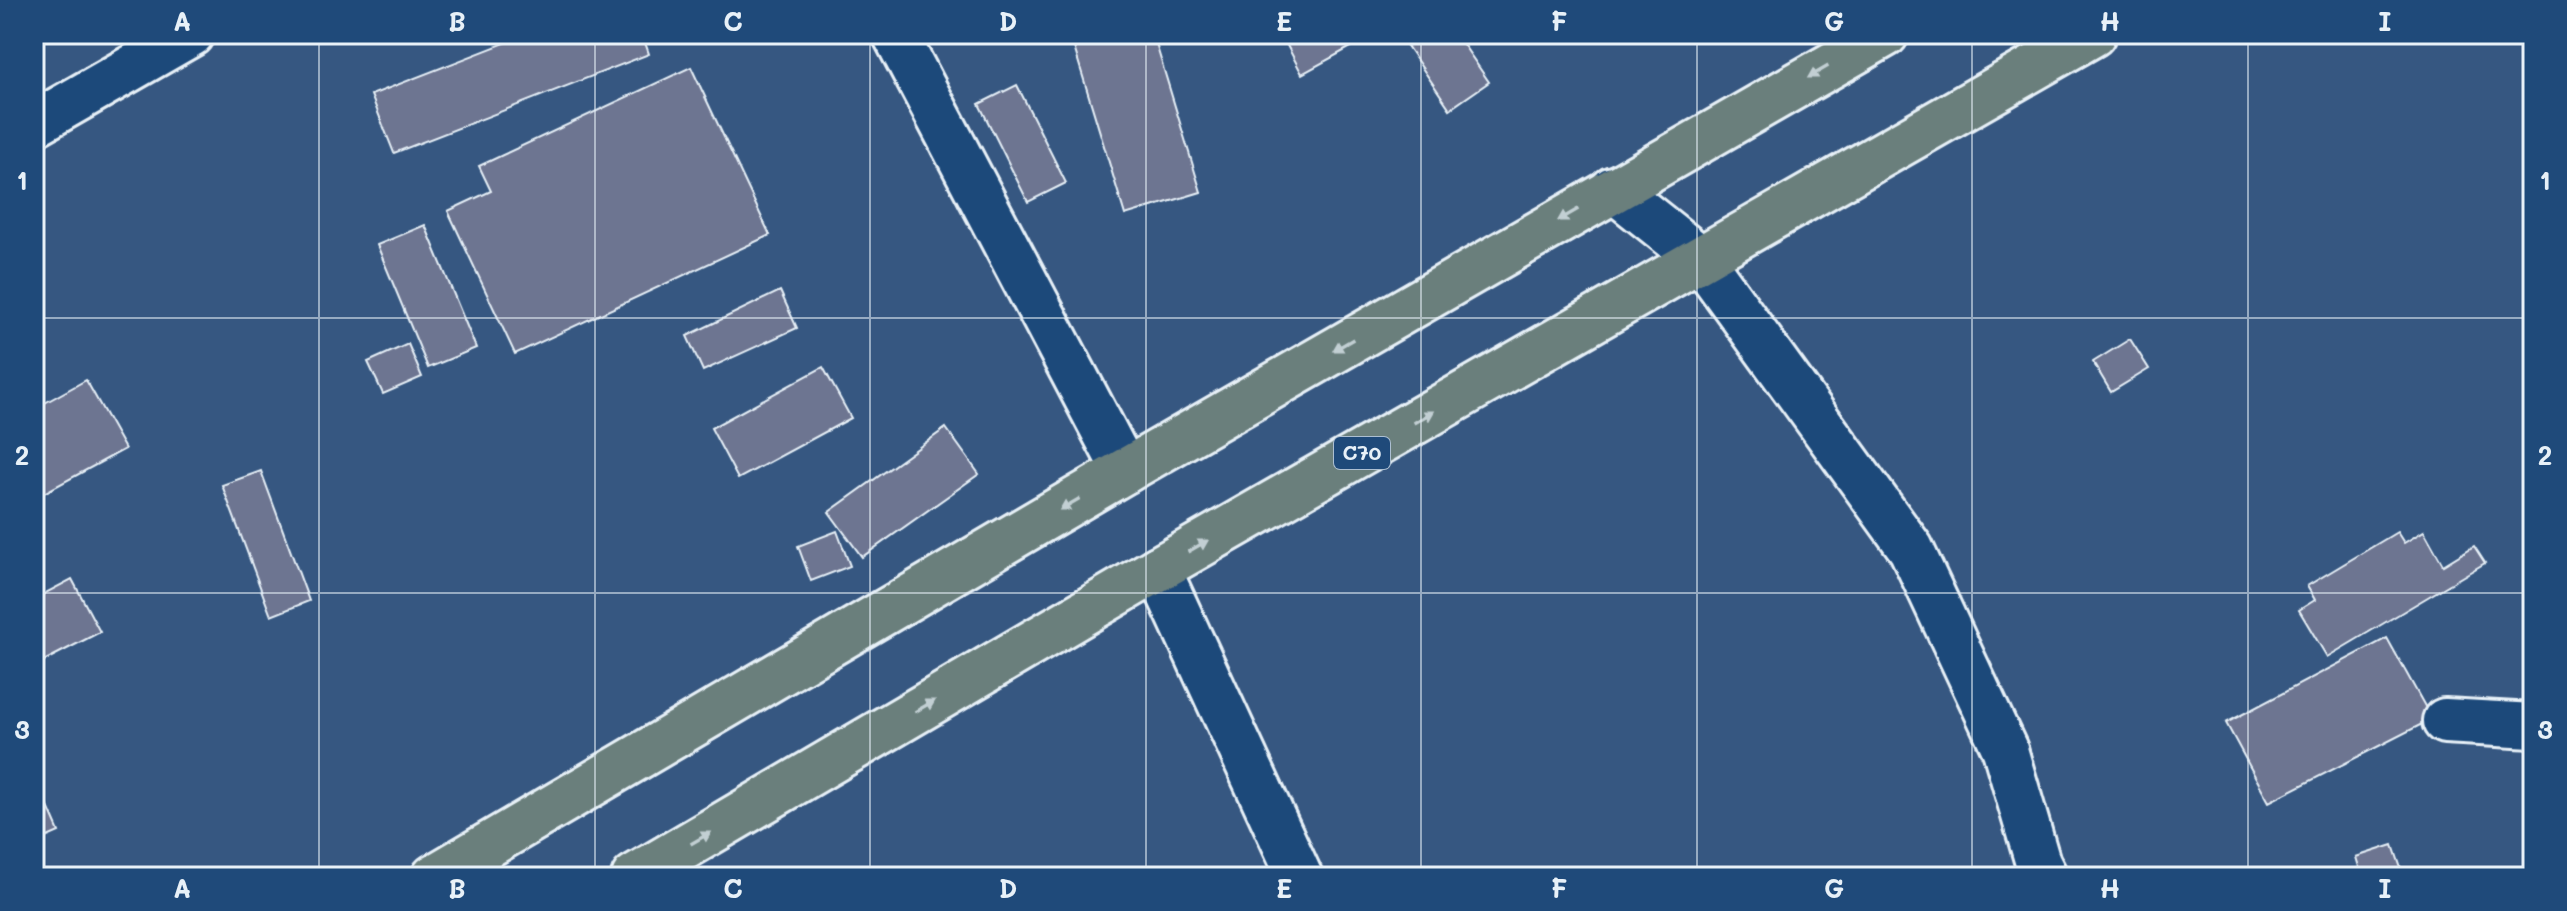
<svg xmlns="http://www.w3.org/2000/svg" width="2567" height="911" viewBox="0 0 2567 911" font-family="Mali,sans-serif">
	<rect width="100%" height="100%" fill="#365781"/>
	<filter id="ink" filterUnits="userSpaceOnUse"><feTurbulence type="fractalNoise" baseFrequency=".0125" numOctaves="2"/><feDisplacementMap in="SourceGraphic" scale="16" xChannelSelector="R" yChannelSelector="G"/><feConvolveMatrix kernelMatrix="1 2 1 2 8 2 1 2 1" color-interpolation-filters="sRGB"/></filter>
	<g filter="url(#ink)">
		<!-- building -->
		<path fill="#6d7491" stroke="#e8f1f8" stroke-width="2" d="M528 34H642L649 54 394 153 371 95Z
			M1070 34H1153L1201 192 1125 215Z
			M1281 34H1344L1351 47 1302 74Z
			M1399 34H1456L1489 82 1450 109Z
			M691 67 770 235 515 354 448 211 491 191 479 166Z
			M1017 85 1066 183 1028 202 979 104Z
			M425 225 476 348 428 368 377 245Z
			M780 291 797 328 703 371 687 336Z
			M2130 339 2149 369 2111 392 2093 362Z
			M408 344 422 377 383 394 368 362Z
			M823 367 851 418 738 479 711 428Z
			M86 380 125 449 44 493 34 475V409Z
			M946 428 979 474 862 557 829 512Z
			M261 471 309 601 271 616 222 485Z
			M837 531 850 566 811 581 798 546Z
			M2424 531 2443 565 2474 546 2485 563 2327 657 2299 610 2315 600 2307 586 2397 532 2404 543Z
			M72 579 100 632 34 666V599Z
			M2387 638 2432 719 2269 802 2226 723Z
			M42 793 59 832 34 843V797Z
			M2393 845 2404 877H2362L2356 857Z"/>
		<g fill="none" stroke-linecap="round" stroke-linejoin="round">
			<!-- minor casing -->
			<g stroke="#e8f1f8" stroke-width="50">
				<path id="minor" d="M895 34 1125 471
					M34 124 191 34
					M1613 189 1701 259 1911 549 2005 750 2038 863 2045 877
					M1158 569 1300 877
					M2445 721 2533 726"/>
			</g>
			<!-- trunk casing -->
			<g stroke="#e8f1f8" stroke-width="50">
				<path id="trunk" d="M434 877 1125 471 1886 34
					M634 877 1158 569 2093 34"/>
			</g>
			<!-- minor -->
			<use href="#minor" stroke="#1f4a7a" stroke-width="44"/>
			<!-- trunk -->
			<use href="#trunk" stroke="#6a7f7c" stroke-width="44"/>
		</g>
		<!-- one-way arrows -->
		<defs><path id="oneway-solid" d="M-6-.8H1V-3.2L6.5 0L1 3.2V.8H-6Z" transform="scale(2)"/></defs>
		<g fill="#c2cfd3">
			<use href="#oneway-solid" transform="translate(1818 72) rotate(150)"/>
			<use href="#oneway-solid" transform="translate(1568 215) rotate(150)"/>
			<use href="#oneway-solid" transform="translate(1343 345) rotate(150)"/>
			<use href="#oneway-solid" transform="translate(1424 417) rotate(-30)"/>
			<use href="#oneway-solid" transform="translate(1070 504) rotate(150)"/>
			<use href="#oneway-solid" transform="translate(1198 546) rotate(-30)"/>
			<use href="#oneway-solid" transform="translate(925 706) rotate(-30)"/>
			<use href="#oneway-solid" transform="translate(701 838) rotate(-30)"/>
		</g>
	</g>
	<!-- grid -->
	<path fill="none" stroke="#e8f1f8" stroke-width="2" stroke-opacity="0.55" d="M319 34V877M595 34V877M870 34V877M1146 34V877M1421 34V877M1697 34V877M1972 34V877M2248 34V877M34 318H2533M34 593H2533"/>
	<g text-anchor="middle" stroke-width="8" stroke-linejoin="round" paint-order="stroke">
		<!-- shield labels -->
		<rect fill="#1f4a7a" stroke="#acbfd2" stroke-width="2" x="1334" y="437" width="56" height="32" rx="6"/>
		<g font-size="20" font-weight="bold" fill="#e8f1f8">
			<text x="1362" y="460">C70</text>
		</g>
	</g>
	<!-- margin -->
	<rect width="2567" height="911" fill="none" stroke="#1f4a7a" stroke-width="88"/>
	<rect x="44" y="44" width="2479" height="823" fill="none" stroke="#e8f1f8" stroke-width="3"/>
	<g font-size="26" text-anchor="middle" font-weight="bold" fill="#e8f1f8">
		<text x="182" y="31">A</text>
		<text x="457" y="31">B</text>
		<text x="733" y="31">C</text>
		<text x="1008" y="31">D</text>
		<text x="1284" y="31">E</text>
		<text x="1559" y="31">F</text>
		<text x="1834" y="31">G</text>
		<text x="2110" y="31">H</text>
		<text x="2385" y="31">I</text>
		<text x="22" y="190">1</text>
		<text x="2545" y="190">1</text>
		<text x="22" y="465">2</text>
		<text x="2545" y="465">2</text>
		<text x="22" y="739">3</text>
		<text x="2545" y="739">3</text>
		<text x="182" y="898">A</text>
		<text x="457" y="898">B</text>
		<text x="733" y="898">C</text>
		<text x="1008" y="898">D</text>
		<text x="1284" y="898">E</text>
		<text x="1559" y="898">F</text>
		<text x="1834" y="898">G</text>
		<text x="2110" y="898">H</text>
		<text x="2385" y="898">I</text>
	</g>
</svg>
